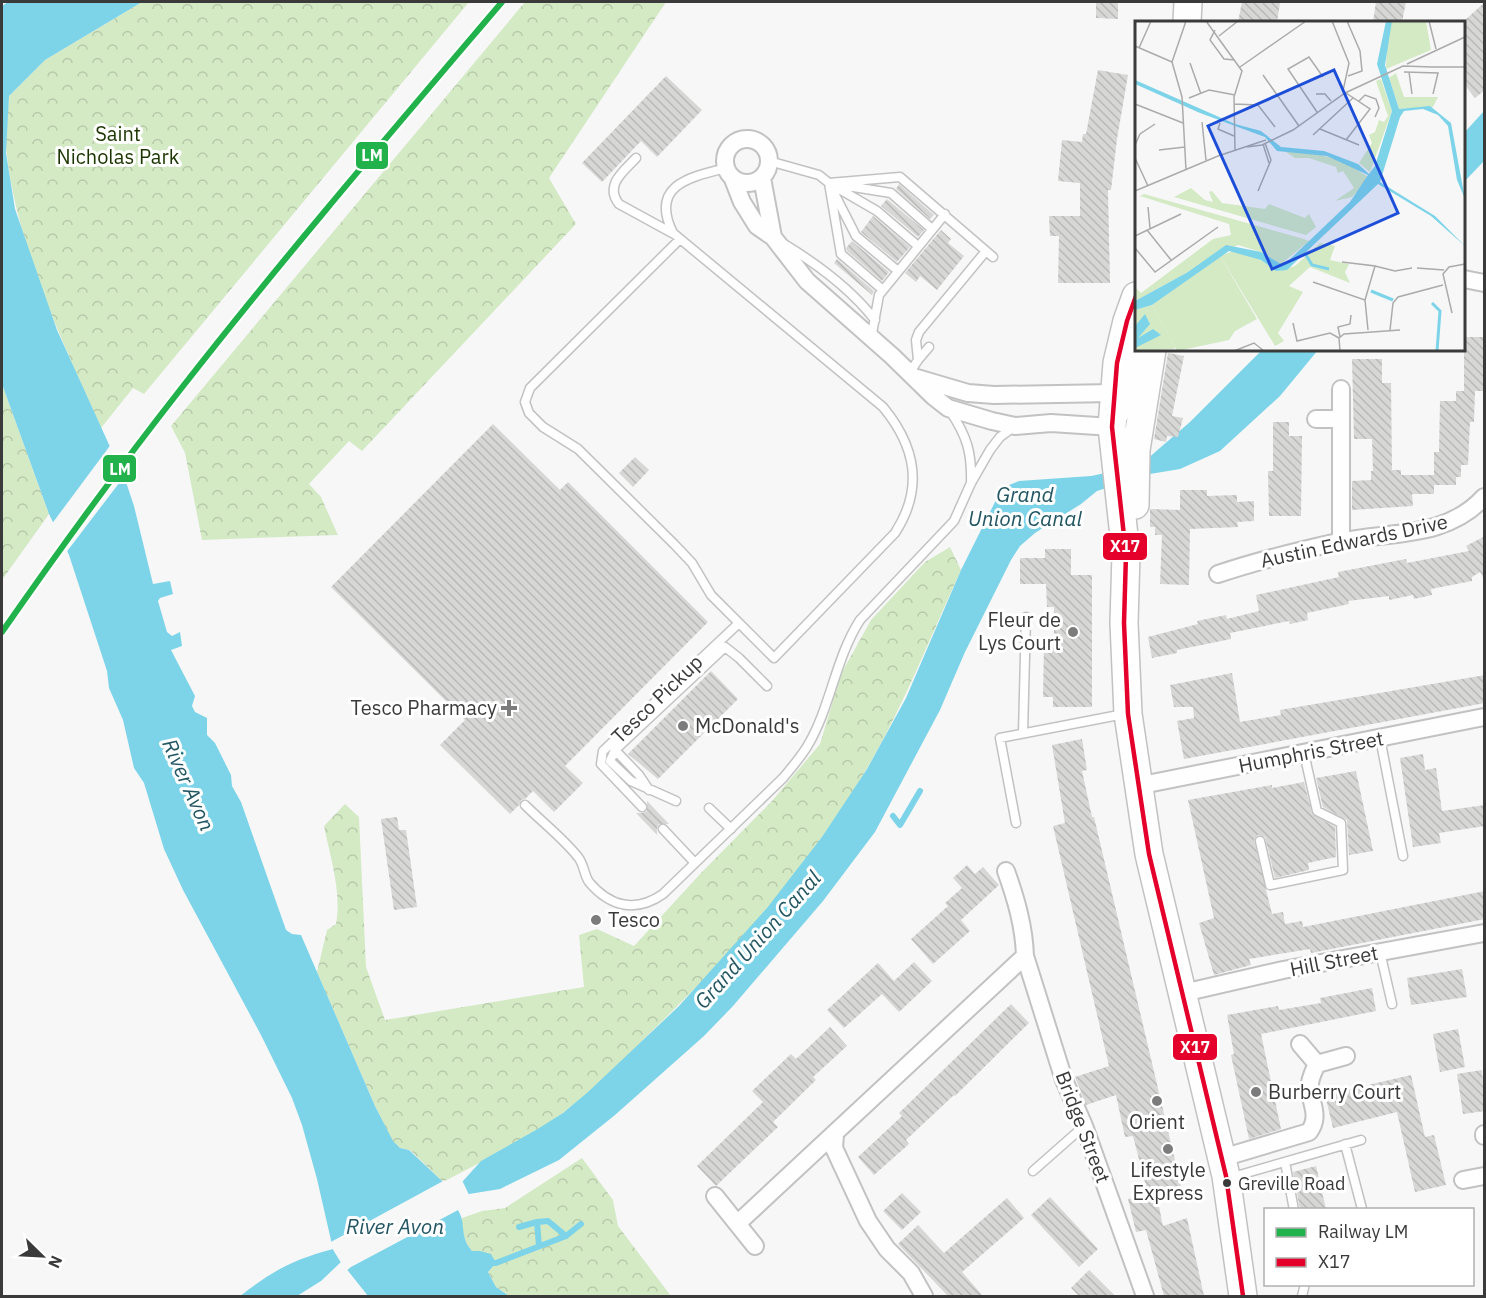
<svg xmlns="http://www.w3.org/2000/svg" width="1486" height="1298" viewBox="0 0 1486 1298" font-family="'IBM Plex Sans',sans-serif">
	<defs>
		<pattern id="forest-crowns" width="20" height="18" patternUnits="userSpaceOnUse" patternTransform="scale(1.5)"><rect width="20" height="18" fill="#d4eac5"/><path d="M2 6a3 3 0 1 1 6 0M12 15a3 3 0 1 1 6 0" fill="none" stroke="#b7c9aa"/></pattern>
		<pattern id="building-back-hatch" width="6" height="6" patternUnits="userSpaceOnUse" patternTransform="scale(1.5)"><rect width="6" height="6" fill="#d7d7d6"/><path d="M-1 5l2 2M0 0l6 6M5-1l2 2" fill="none" stroke="#b9b9b9"/></pattern>
	</defs>
	<rect width="100%" height="100%" fill="#f7f7f8"/>
	<!-- forest -->
	<path fill="url(#forest-crowns)" d="M142 2H469L144 394 133 388 101 428C63 343 18 249 7 156 4 137 8 116 9 96L45 60Z
		M525 2H666L549 178 576 224 362 451 349 441 309 484 321 497 338 535 202 540 185 453 171 426Z
		M2 384 49 514 2 580Z
		M950 547 961 570C930 637 904 706 866 770 809 867 732 954 651 1032 623 1060 596 1088 564 1112 527 1140 484 1160 443 1182L410 1150 400 1148 393 1142 375 1106 317 972 327 930 336 924C342 892 330 857 324 826L345 804 359 817 366 967 385 1020 584 987 579 935 597 929 634 946 701 873 772 801 820 744 841 674 871 620 925 562Z
		M582 1158 613 1200 618 1226 671 1296H509L496 1287 488 1272 496 1263 480 1251H472C463 1241 462 1231 462 1218L482 1211 505 1208Z"/>
	<!-- water -->
	<path fill="#7dd4e9" d="M8 2H142L45 60 9 96 6 153 15 209 57 330 126 482 134 506 153 584 170 581 173 594 160 598 158 601 167 632 172 636 180 632 182 646 171 650 195 696 192 706 195 712 207 718V735L215 743 231 775 232 786 241 802 286 930 292 934 301 935 375 1106 393 1141 400 1148 409 1150 443 1182 447 1189 463 1181 481 1161 536 1130 563 1113 588 1092 679 1006 767 908 822 837 867 769 906 698 961 570 1000 492 1009 485 1019 481 1091 476 1139 466 1190 422 1262 350H1318L1280 396 1220 451 1180 469 1150 474 1097 491 1081 504 1035 533 1020 546 1011 560 965 652 940 710 875 832 823 901 733 1006 704 1036 615 1115 559 1160 500 1189 469 1194 454 1202C456 1207 461 1214 462 1220 464 1233 463 1241 472 1251H480L491 1254 496 1263 488 1272 496 1287 509 1296H368L341 1262 321 1281 297 1296H240C274 1270 292 1260 333 1249L317 1179 302 1125 292 1098 261 1035 183 890 164 849 144 783 134 768 123 720 109 688 107 671 69 555 49 514 2 384V6Z
		M1484 111V161L1464 182V133Z"/>
	<!-- pier -->
	<path fill="#f7f7f8" d="M112 443 126 474 65 554 51 525Z
		M461 1178 470 1197 457 1203 460 1209 351 1267 346 1271 329 1243 445 1180 448 1185Z"/>
	<g fill="none" stroke-linecap="round" stroke-linejoin="round">
		<!-- stream -->
		<path stroke="#7dd4e9" stroke-width="6" d="M893 816 900 825 920 791
			M519 1227 537 1222
			M539 1246 537 1222 548 1221 566 1236
			M488 1263H496L566 1236 581 1224"/>
	</g>
	<!-- building -->
	<path fill="url(#building-back-hatch)" d="M1096 2H1118V19L1096 18Z
		M1242 2 1280 3 1277 22H1238Z
		M1376 2H1406L1402 22H1373Z
		M1485 2V90L1475 98 1464 84V21Z
		M1098 70 1128 75 1117 139 1111 190H1108L1110 283H1058L1059 236H1050L1049 216H1080V183L1058 181 1062 140 1082 142 1083 134H1086Z
		M666 76 702 110 657 157 641 141 602 182 582 163Z
		M899 184 934 215 930 219 896 189Z
		M887 199 924 230 918 237 881 206Z
		M873 216 910 247 897 262 861 232Z
		M941 230 951 239 948 243 964 256 937 290 920 276 916 282 905 273Z
		M852 241 889 272 882 281 847 251 846 248Z
		M837 259 874 291 872 295 834 263Z
		M1464 337H1485V391H1475L1474 422H1470L1468 465H1461V477H1456V485H1434V452H1439L1440 401H1456V391H1464Z
		M1168 353 1184 356 1172 416 1183 418 1178 437 1167 436 1166 442 1154 439Z
		M1352 359H1382V383H1391L1392 470H1401V475H1434V494H1412L1413 506 1352 510V481L1371 480V471H1373L1372 439H1354Z
		M1273 422H1289V436H1302L1301 516H1269L1268 471H1273Z
		M493 424 560 490 568 482 708 622 565 766 583 783 554 812 533 791 525 799 521 800 519 805 510 814 440 745 465 720 331 587Z
		M635 457 649 470 633 487 619 473Z
		M1180 490H1207V496L1237 495V502L1254 501V521L1237 522 1238 527 1190 529 1189 585 1160 584 1162 535H1155V527H1150V509L1180 510Z
		M1485 536V581L1480 572 1472 577V581L1431 589 1432 595 1414 599 1413 595 1389 600V596L1348 601 1349 604 1307 613 1308 620 1290 624 1289 621 1230 633 1231 639 1177 650V653L1152 658 1148 637 1198 624 1197 621 1226 615 1227 619 1259 611 1256 595 1339 577 1338 572 1406 559 1407 563 1469 551 1466 546Z
		M1045 549H1071V575H1092V707H1053V697H1043L1044 643H1054V607H1047L1046 584H1020V558H1045Z
		M711 671 738 699 658 779 628 754Z
		M1232 673 1240 722 1281 715 1280 710 1485 675V703L1184 759 1177 721 1194 718 1193 707H1174L1170 685Z
		M1082 739 1087 770 1082 771 1092 817H1094L1181 1186 1156 1192 1163 1226 1187 1218 1204 1296H1164L1146 1230 1136 1232 1128 1199 1148 1194 1133 1136 1125 1137 1116 1095 1086 1105 1075 1077 1109 1066 1053 826 1065 823 1052 745Z
		M1423 754 1425 770 1436 768 1442 811 1485 805V826L1439 833 1441 843 1413 847 1400 758Z
		M1356 771 1373 851 1349 855 1347 820 1323 807 1316 778Z
		M1304 782 1312 814 1335 827 1336 857 1308 863 1309 870 1275 878 1265 837 1258 835 1254 840 1272 914 1283 912 1285 924 1302 921 1303 927 1485 891V919L1311 953 1310 949 1249 959 1251 965 1214 975 1199 923 1214 918 1188 800 1272 785V788Z
		M647 801 669 824H659L657 828V835L636 813H643L647 811Z
		M397 817 399 830H406L417 907 394 910 381 819Z
		M967 865 975 874 983 867 999 885 961 920 970 931 933 964 911 939 948 906 945 903 962 888 953 878Z
		M914 962 932 981 899 1012 882 994 844 1028 827 1010 878 963 894 981Z
		M1462 969 1467 997 1411 1005 1407 978Z
		M1372 988 1376 1011 1261 1034 1281 1129 1249 1139 1231 1055 1234 1054 1227 1015 1278 1006 1279 1010 1321 1003 1320 998Z
		M1011 1004 1029 1023 955 1096 954 1095 906 1140 909 1144 874 1175 858 1157 902 1116 899 1113Z
		M830 1027 847 1046 813 1077 816 1080 773 1122 778 1127 716 1186 697 1166 763 1102 752 1091 791 1054 796 1059Z
		M1458 1029 1465 1067 1440 1072 1433 1034Z
		M1482 1070 1485 1111 1463 1114 1457 1074Z
		M1411 1075 1425 1137 1434 1135 1446 1185 1415 1192 1397 1112 1333 1128 1325 1095Z
		M1316 1166 1326 1209H1300L1293 1172Z
		M902 1193 921 1212 902 1230 883 1211Z
		M1050 1197 1098 1249 1079 1267 1031 1215Z
		M1007 1198 1024 1218 962 1272 983 1296H948L898 1244 918 1225 944 1253Z
		M1089 1270 1115 1296H1079L1071 1288Z"/>
	<g fill="none" stroke-linecap="round" stroke-linejoin="round">
		<!-- lane casing -->
		<g stroke="#c2c2c3" stroke-width="11">
			<path id="lane" d="M636 158C624 171 604 185 619 204L672 233
				M769 161 819 175 829 183 877 211 918 246
				M829 183 900 177 986 251 919 332 916 340 918 360 910 372
				M829 183 841 254 883 290
				M841 185 891 193 932 229
				M833 191 856 236 898 271
				M679 240 530 388 525 402 529 413 543 427 578 449 674 544 692 563 711 595 774 658 895 533C924 488 916 447 883 407L673 233C649 185 690 177 726 168
				M784 244C817 264 851 289 875 320
				M986 251 993 257
				M871 339 879 295 945 214
				M918 360 929 347
				M950 411C967 436 972 453 971 483
				M1023 733 1026 617
				M1380 738 1403 856
				M615 750 610 761 631 781 676 801
				M649 790 639 775 615 750 725 647 739 658 767 686
				M525 805C542 822 563 838 578 857 584 864 584 875 589 882 610 907 636 913 663 894L783 778C792 767 801 757 808 745 831 706 835 659 860 620L954 521 971 483 990 450 1000 437 1015 426
				M642 807 601 764 603 751 739 623
				M709 808 731 829
				M1016 823 1000 738 1124 714
				M663 829 695 863
				M1260 841 1270 885 1343 870 1341 823 1317 811 1304 753
				M1380 952 1392 1004
				M1345 1144 1362 1209
				M1285 1162 1294 1210
				M1033 1171 1084 1126
				M1229 1178 1361 1140
				M1302 1296 1305 1284"/>
		</g>
		<!-- street casing -->
		<g stroke="#c2c2c3" stroke-width="20">
			<path id="street" d="M725 161a22 22 0 1 1 44 0a22 22 0 1 1-44 0Z
				M762 178 773 237
				M733 179 742 202 757 226 773 237 807 281 892 356 934 397 948 408 992 421 1015 426 1051 423 1112 427 1124 409 1137 350
				M1464 279 1484 283
				M917 378 968 393 994 395 1113 393 1119 401
				M1341 389V541
				M1316 419H1341
				M1218 574C1257 561 1297 551 1338 542 1390 531 1446 539 1484 497
				M1137 786 1484 717
				M1006 871C1016 899 1024 926 1025 956L1064 1080 1084 1126 1145 1296
				M1183 993 1283 970 1484 933
				M1300 1044 1317 1064
				M835 1134 834 1148 868 1221 887 1249 911 1273 924 1296
				M1484 1134V1136
				M1222 1158 1309 1132C1322 1114 1308 1102 1310 1083 1311 1076 1314 1070 1317 1064L1346 1056
				M1463 1180 1484 1176
				M715 1196 755 1246
				M738 1223 1025 956"/>
		</g>
		<!-- primary casing -->
		<g stroke="#c2c2c3" stroke-width="30">
			<path id="primary" d="M1187 22 1188 2
				M1136 296 1127 321 1117 363 1112 427 1126 554 1124 623 1128 714 1149 854 1226 1176 1243 1296
				M1135 505 1136 450 1152 350"/>
		</g>
		<!-- lane -->
		<use href="#lane" stroke="#fefefe" stroke-width="8"/>
		<!-- street -->
		<use href="#street" stroke="#fefefe" stroke-width="16"/>
		<!-- primary -->
		<use href="#primary" stroke="#fefefe" stroke-width="27"/>
		<!-- bus-1 casing -->
		<g stroke="#fff" stroke-width="9">
			<path id="bus-1" d="M1136 296 1127 321 1117 363 1112 427 1126 554 1124 623 1128 714 1149 854 1226 1176 1243 1296"/>
		</g>
		<!-- bus-1 -->
		<use href="#bus-1" stroke="#e4002b" stroke-width="4.5"/>
		<!-- rail-1 casing -->
		<g stroke="#fff" stroke-width="10">
			<path id="rail-1" d="M2 632C59 550 118 469 180 390 283 258 393 130 502 2"/>
		</g>
		<!-- rail-1 -->
		<use href="#rail-1" stroke="#22b24c" stroke-width="6"/>
	</g>
	<!-- markers -->
	<g fill="#7c7c7d" stroke="#fff" stroke-width="2">
		<circle cx="1073" cy="632" r="6"/>
		<path d="M506 699h6v6h6v6h-6v6h-6v-6h-6v-6h6z"/>
		<circle cx="683" cy="726" r="6"/>
		<circle cx="596" cy="920" r="6"/>
		<circle cx="1256" cy="1092" r="6"/>
		<circle cx="1157" cy="1101" r="6"/>
		<circle cx="1168" cy="1149" r="6"/>
	</g>
	<circle fill="#3a3a3b" stroke="#fff" stroke-width="2" cx="1227" cy="1183" r="5"/>
	<g text-anchor="middle" stroke-width="6" stroke-linejoin="round" paint-order="stroke">
		<!-- bus labels -->
		<g font-size="18" fill="#3a3a3b" stroke="#fff" text-anchor="start">
			<text x="1238" y="1190">Greville Road</text>
		</g>
		<!-- park labels -->
		<g font-size="20" fill="#1b3500" stroke="#fff">
			<text x="118" y="141">Saint<tspan x="118" dy="23">Nicholas Park</tspan></text>
		</g>
		<!-- street labels -->
		<g font-size="20" fill="#3a3a3b" stroke="#fff">
			<text transform="translate(1354 541) rotate(-12)" y="7">Austin Edwards Drive</text>
			<text transform="translate(657 699) rotate(-44)" y="7">Tesco Pickup</text>
			<text transform="translate(1311 752) rotate(-11)" y="7">Humphris Street</text>
			<text transform="translate(1334 961) rotate(-11)" y="7">Hill Street</text>
			<text transform="translate(1083 1127) rotate(69)" y="7">Bridge Street</text>
		</g>
		<!-- poi labels -->
		<g font-size="20" fill="#3a3a3b" stroke="#fff" text-anchor="start">
			<text x="1061" y="627" text-anchor="end">Fleur de<tspan x="1061" dy="23">Lys Court</tspan></text>
			<text x="497" y="715" text-anchor="end">Tesco Pharmacy</text>
			<text x="695" y="733">McDonald's</text>
			<text x="608" y="927">Tesco</text>
			<text x="1268" y="1099">Burberry Court</text>
			<text x="1157" y="1129" text-anchor="middle">Orient</text>
			<text x="1168" y="1177" text-anchor="middle">Lifestyle<tspan x="1168" dy="23">Express</tspan></text>
		</g>
		<!-- water labels -->
		<g font-size="21" font-style="italic" fill="#225662" stroke="#fff">
			<text x="1025" y="502">Grand<tspan x="1025" dy="24">Union Canal</tspan></text>
			<text transform="translate(188 785) rotate(66)" y="7">River Avon</text>
			<text transform="translate(758 940) rotate(-48)" y="7">Grand Union Canal</text>
			<text x="395" y="1234">River Avon</text>
		</g>
	</g>
	<!-- overview -->
	<g transform="translate(1135 21)">
		<rect width="330" height="330" fill="#f7f7f8"/>
		<path d="M85 235 122 298 100 310 94 319 42 330 17 284Z" fill="#d4eac5"/>
		<path d="M257 0H291L296 29 251 48 252 13ZM261 52 269 76H303L298 86 264 88 254 57ZM246 58 257 90 235 151 224 142 237 122 234 114 240 111 244 99 249 101 253 95 241 60ZM151 131H174L205 139 232 155 231 161 217 176 200 180 219 167 208 150 203 152 201 146 174 137H160ZM56 167 70 179 78 181 74 171 77 170 87 182 130 188 134 183 170 197 174 193 181 206 171 214 39 176ZM9 173 169 218 174 220 146 243 126 231 103 224 0 280V266L6 272 78 218 96 214 94 203 5 175ZM185 222 200 225 195 239 214 243 210 251 215 262 175 246 154 265 168 271 143 312 149 320 140 325 85 235 98 230 126 239 141 250 160 245ZM17 284 40 326 39 328 0 330V289Z" fill="#d4eac5"/>
		<path d="M251 0H257L250 44 264 88 295 85 316 102 330 178 322 159 313 105 303 94 288 88 269 90 265 96 245 161 300 195 330 225 296 195 243 163 152 249 141 250 126 239 94 230 17 284 0 289V280L53 251 91 224 126 231 146 243 152 241 215 181 233 154 192 135 142 130 130 116 65 92 0 63V59L100 103 126 110 146 126 189 130 223 143 234 153 240 145 257 90 242 43ZM10 293 15 303 3 317 18 308 26 314 0 327V305Z" fill="#7dd4e9"/>
		<path fill="none" stroke="#7dd4e9" stroke-width="3" d="M171 234 177 244 194 248M236 270 258 279M297 282 305 290 302 330"/>
		<path fill="none" stroke="#ababac" stroke-width="1.5" d="M71 0 107 50 99 76 100 129M197 0 214 42 208 70 235 88 211 119M212 0 225 30 227 50 213 55M294 0 301 28M80 9 75 19 89 38 100 39M84 15 103 0M0 25 37 41M4 27 16 0M55 42 66 73M272 43 330 16M105 46 171 0M294 46H330M269 51 303 52 298 73M274 51 277 73M128 54 164 105M181 73H190L196 80M54 77 74 69 100 74M224 80 230 74 241 78 244 87 240 96M0 83 48 102M99 83 123 84 140 106M182 91 153 48 174 36 188 56M67 101 71 139M85 102 83 108 99 115M185 108 224 124M178 114 218 77M128 123 134 142M0 124 5 113 20 103M112 126 127 124 158 109 210 72 268 45 297 46M24 129 50 126M0 137 13 165M51 149 47 76 37 41 51 0M0 170 83 135 131 119M123 170 136 139 130 122M13 186 15 207M12 209 36 239M0 215 46 193M0 227 20 251 83 206M207 241 240 245 230 279M240 245 260 250 277 247M282 247 309 249M178 261 230 279 233 309M317 292 308 253 314 246 330 243M158 302 162 320 195 312 204 317M255 309 258 282 263 276 308 264M205 316 203 306 215 303 216 294M99 330 119 322 129 330M205 330 204 317 209 313 265 309"/>
		<path fill="#1d4ed8" fill-opacity="0.15" stroke="#1d4ed8" stroke-width="3" d="M199 49 263 192 137 248 73 105Z"/>
		<rect width="330" height="330" fill="none" stroke="#3a3a3b" stroke-width="3"/>
	</g>
	<g stroke="#fff" stroke-width="2">
		<rect x="355" y="141" width="34" height="29" rx="6" fill="#22b24c"/>
		<rect x="102" y="454" width="35" height="29" rx="6" fill="#22b24c"/>
		<rect x="1102" y="532" width="46" height="29" rx="6" fill="#e4002b"/>
		<rect x="1172" y="1033" width="46" height="28" rx="6" fill="#e4002b"/>
	</g>
	<g font-size="16" text-anchor="middle" font-weight="bold" fill="#fff">
		<text x="372" y="161">LM</text>
		<text x="120" y="475">LM</text>
		<text x="1125" y="552">X17</text>
		<text x="1195" y="1053">X17</text>
	</g>
	<!-- border -->
	<rect width="1486" height="1298" fill="none" stroke="#3a3a3b" stroke-width="6"/>
	<!-- legend -->
	<rect x="1264" y="1208" width="210" height="78" fill="#ffffff" stroke="#b0b0b1" stroke-width="1.5"/>
	<rect x="1276" y="1228" width="30" height="9" fill="#22b24c" stroke="#b0b0b1" stroke-width="1.5"/>
	<text x="1318" y="1238" font-size="18" fill="#3a3a3b">Railway LM</text>
	<rect x="1276" y="1258" width="30" height="9" fill="#e4002b" stroke="#b0b0b1" stroke-width="1.5"/>
	<text x="1318" y="1268" font-size="18" fill="#3a3a3b">X17</text>
	<!-- north arrow -->
	<g transform="translate(42 1256) rotate(114)" stroke="#ffffff" stroke-width="4.5" paint-order="stroke">
	<path d="M0-4.5L10 22L0 15L-10 22Z" fill="#3a3a3b"/>
	<text y="-9" font-size="16" font-weight="bold" text-anchor="middle" fill="#3a3a3b">N</text>
	</g>
</svg>
